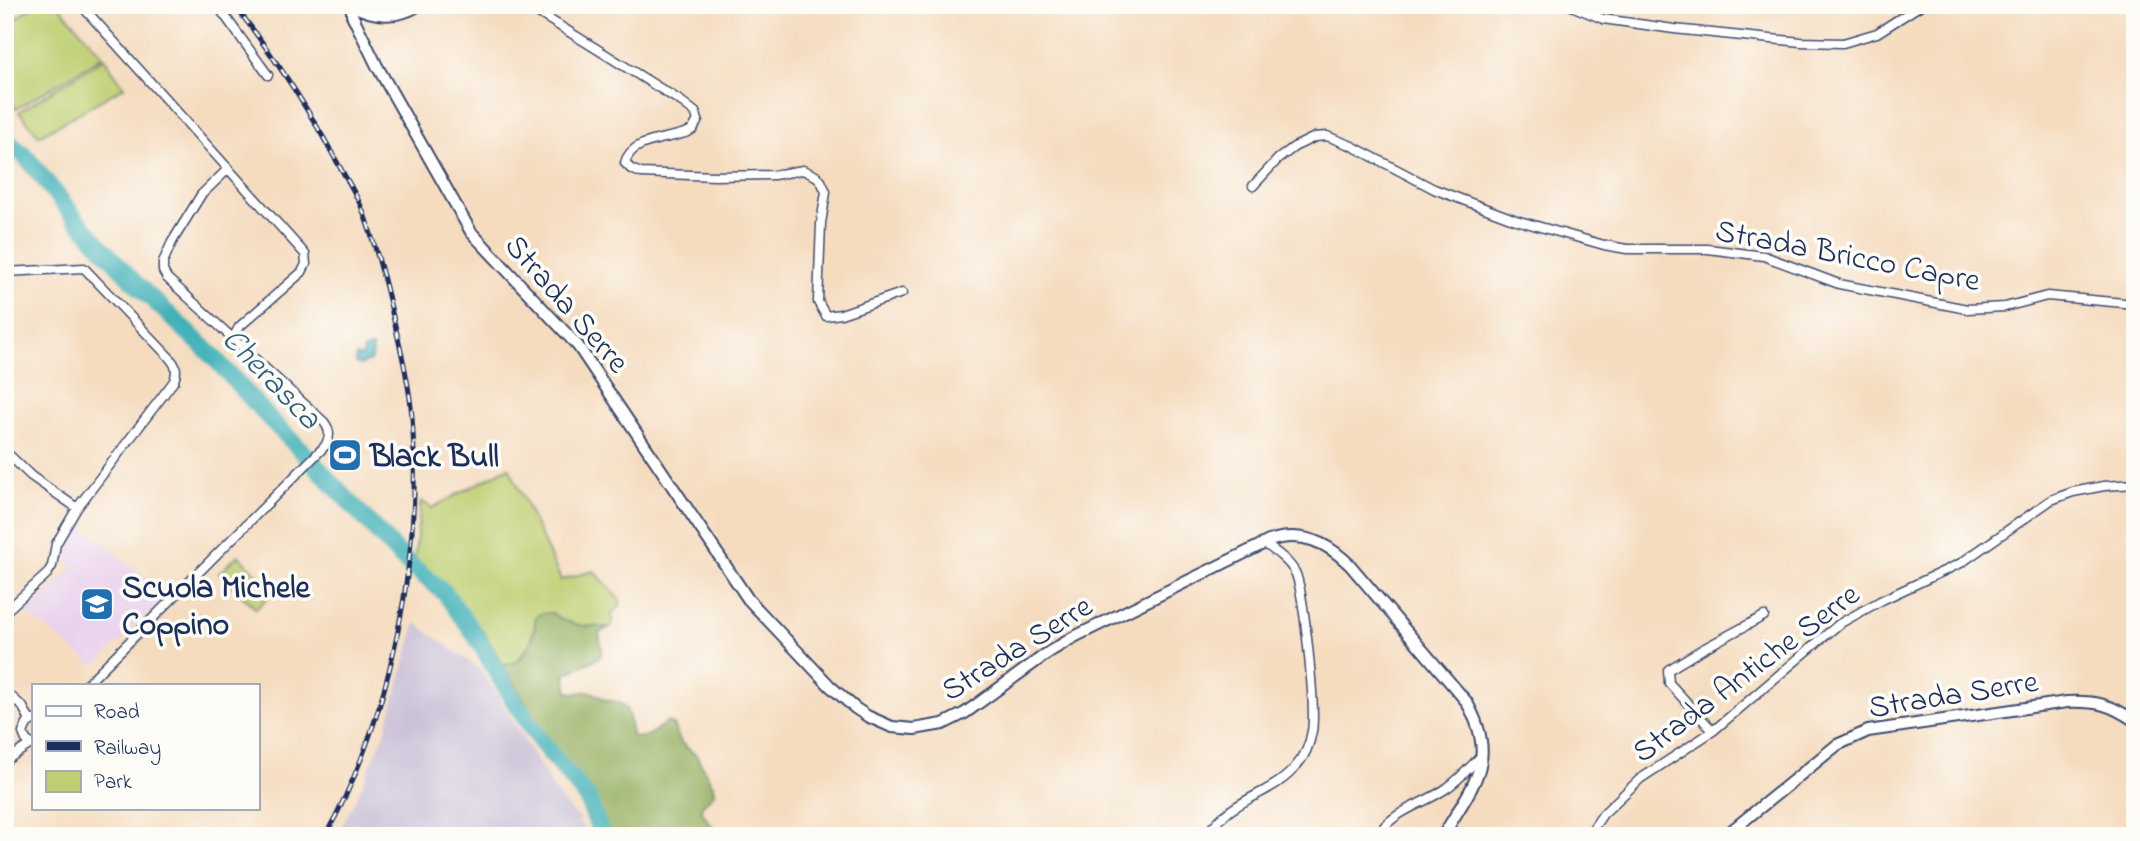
<svg xmlns="http://www.w3.org/2000/svg" width="2140" height="841" viewBox="0 0 2140 841" font-family="'Indie Flower',sans-serif">
	<rect width="100%" height="100%" fill="#fdfcf7"/>
	<filter id="ink" filterUnits="userSpaceOnUse"><feTurbulence type="fractalNoise" baseFrequency=".0143" numOctaves="2"/><feDisplacementMap in="SourceGraphic" scale="14" xChannelSelector="R" yChannelSelector="G"/><feConvolveMatrix kernelMatrix="1 2 1 2 8 2 1 2 1" color-interpolation-filters="sRGB"/></filter>
	<filter id="wash" filterUnits="userSpaceOnUse"><feTurbulence type="fractalNoise" baseFrequency=".00686" numOctaves="4" result="noise"/><feDisplacementMap in="SourceGraphic" scale="28" xChannelSelector="R" yChannelSelector="G"/><feGaussianBlur stdDeviation="1.57" result="paint"/><feColorMatrix in="noise" values="0 0 0 0 0 0 0 0 0 0 0 0 0 0 0 0 0 1.4 0 .05"/><feComposite in="paint" operator="in"/></filter>
	<g filter="url(#wash)">
		<rect width="100%" height="100%" fill="#f5dcbf"/>
		<!-- built -->
		<path fill="#e9d2ed" d="M80 525 167 595 94 666 26 613 73 567 62 555Z"/>
		<!-- industrial -->
		<path fill="#c9bfd7" d="M416 623 482 671 556 792 570 811 581 818 578 822 584 827 587 836H337L362 786 385 732Z"/>
		<!-- green -->
		<path fill="#bece70" stroke="#6c7e67" stroke-width="2" d="M33 5H58L103 56 16 109 5 97V28Z
			M104 58 124 87 39 136 19 112Z
			M509 467 561 580 594 571 620 600V606L611 615 613 622 610 627C588 627 569 627 552 613L535 624 531 642 516 662 503 665 484 632 416 561 415 554 421 501 432 508Z
			M238 555 274 591 256 609 219 573Z"/>
		<!-- forest -->
		<path fill="#96b162" stroke="#587060" stroke-width="2" d="M552 613C569 627 588 627 610 627L599 633 602 651 600 657 565 674 568 692C576 695 582 691 590 692 596 693 600 698 606 700 614 702 621 701 626 709 631 717 629 728 633 737 646 740 657 729 667 722L673 725 681 743 696 755 713 786 714 793 701 807C704 820 714 828 723 836H605L594 804 585 788 555 753 503 665C507 664 512 664 516 662 529 655 536 631 535 618L540 614Z"/>
		<!-- water -->
		<path fill="#41b1b8" stroke="#2e708b" stroke-width="2" d="M372 347 373 354 370 361 361 365 355 363 356 356 362 357 364 349Z"/>
		<g fill="none" stroke-linecap="round" stroke-linejoin="round">
			<!-- river -->
			<path stroke="#41b1b8" stroke-width="18" d="M5 139 26 157 76 219 132 280 210 353 266 415 299 448 402 558 445 593 477 638 513 700 541 742 587 797 602 836"/>
		</g>
	</g>
	<g filter="url(#ink)">
		<g fill="none" stroke-linecap="round" stroke-linejoin="round">
			<!-- minor casing -->
			<g stroke="#3c496d" stroke-width="11">
				<path id="minor" d="M81 5 305 254 306 264 302 272 239 327 232 340
					M217 5 268 75
					M526 5 682 102 695 112 698 120 693 129 688 132C668 140 631 138 625 163L631 169 641 173 715 176 774 175 803 170 816 176 821 181 826 192 821 223 818 302 826 316 841 314 902 293
					M1569 5 1603 19 1674 29 1801 42 1843 43 1877 33 1921 5
					M1253 186 1278 159 1294 147 1315 137 1327 136 1352 146 1434 189 1516 220 1604 245 1627 249H1708L1764 256 1839 284 1967 309 2005 307 2047 296 2135 304
					M5 272 84 268 168 356C176 365 178 369 174 381L77 508 56 544 52 566 47 574 5 612
					M5 451 31 476 77 508
					M86 685 325 446C330 437 331 431 324 422L167 278 163 271V262L172 242 201 195 228 169
					M5 691 23 707 30 721
					M33 720 27 724 23 733 26 740 33 745
					M1713 731 1669 683 1668 670 1701 650 1764 616
					M5 761 31 744
					M1205 836C1213 826 1221 817 1231 810 1253 794 1280 787 1297 765 1305 756 1310 743 1312 731 1316 710 1304 590 1295 572 1288 560 1275 551 1264 543
					M1376 836C1395 810 1419 806 1444 790 1458 781 1469 768 1481 756
					M1588 836 1603 814 1640 779 1713 731 1839 624 1882 600 1961 563 2051 500 2073 492 2104 486 2135 484"/>
			</g>
			<!-- secondary casing -->
			<g stroke="#3c496d" stroke-width="14">
				<path id="secondary" d="M352 5V15L377 66 471 232 578 346 748 599 830 686 855 708 867 716 892 727 914 729 943 724 965 713 1049 652 1074 637 1269 541C1301 530 1327 542 1350 565L1466 701C1500 760 1473 784 1443 836
					M352 5C373 17 398 19 419 5
					M1725 836 1837 745 1868 731 2067 702C2097 701 2110 704 2135 721"/>
			</g>
			<!-- minor -->
			<use href="#minor" stroke="#fff" stroke-width="8"/>
			<!-- secondary -->
			<use href="#secondary" stroke="#fff" stroke-width="10"/>
			<!-- rail casing -->
			<g stroke="#1b2f5e" stroke-width="5">
				<path id="rail" d="M234 5C273 54 306 105 336 160 344 175 354 190 361 206 374 239 383 274 391 308 399 343 409 380 412 417 423 551 392 717 325 836"/>
			</g>
			<!-- rail -->
			<use href="#rail" stroke="#fdfcf7" stroke-width="2.5" stroke-dasharray="8" stroke-linecap="butt"/>
		</g>
	</g>
	<!-- icons -->
	<defs>
		<g id="stadium-square" transform="scale(1.75)"><rect x="-9" y="-9" width="18" height="18" rx="4" fill="#1f6fb2" stroke="#fdfcf7"/><path d="M0-5a6.5 5 0 1 0 0 10a6.5 5 0 1 0 0-10ZM-3.5-1.8h7v3.6h-7Z" fill="#fff"/></g>
		<g id="school-square" transform="scale(1.75)"><rect x="-9" y="-9" width="18" height="18" rx="4" fill="#1f6fb2" stroke="#fdfcf7"/><path d="M0-5L7-2L0 1L-7-2ZM-4 1L0 2.5L4 1V4Q0 6-4 4Z" fill="#fff"/></g>
	</defs>
	<g fill-rule="evenodd">
		<use href="#stadium-square" x="345" y="455"/>
		<use href="#school-square" x="97" y="604"/>
	</g>
	<g text-anchor="middle" stroke-width="7" stroke-linejoin="round" paint-order="stroke">
		<!-- street labels -->
		<g font-size="32" fill="#1b2f5e" stroke="#fdfcf7">
			<text transform="translate(1848 254) rotate(11)" y="11">Strada Bricco Capre</text>
			<text transform="translate(568 303) rotate(49)" y="11">Strada Serre</text>
			<text transform="translate(1016 647) rotate(-32)" y="11">Strada Serre</text>
			<text transform="translate(1745 672) rotate(-37)" y="11">Strada Antiche Serre</text>
			<text transform="translate(1953 693) rotate(-9)" y="11">Strada Serre</text>
		</g>
		<!-- poi labels -->
		<g font-size="32" font-weight="bold" fill="#1b2f5e" stroke="#fdfcf7" text-anchor="start">
			<text x="370" y="466">Black Bull</text>
			<text x="122" y="597">Scuola Michele<tspan x="122" dy="37">Coppino</tspan></text>
		</g>
		<!-- water labels -->
		<g font-size="33" font-style="italic" fill="#285c7e" stroke="#fdfcf7">
			<text transform="translate(273 377) rotate(46)" y="12">Cherasca</text>
		</g>
	</g>
	<!-- margin -->
	<rect width="2140" height="841" fill="none" stroke="#fdfcf7" stroke-width="28"/>
	<!-- legend -->
	<rect x="32" y="684" width="228" height="126" fill="#fdfcf7" stroke="#a3aaba" stroke-width="2"/>
	<rect x="46" y="706" width="35" height="10" fill="#ffffff" stroke="#a3aaba" stroke-width="2"/>
	<text x="94" y="718" font-size="21" fill="#1b2f5e">Road</text>
	<rect x="46" y="741" width="35" height="10" fill="#1b2f5e" stroke="#a3aaba" stroke-width="2"/>
	<text x="94" y="754" font-size="21" fill="#1b2f5e">Railway</text>
	<rect x="46" y="771" width="35" height="21" fill="#bece70" stroke="#a3aaba" stroke-width="2"/>
	<text x="94" y="788" font-size="21" fill="#1b2f5e">Park</text>
</svg>
